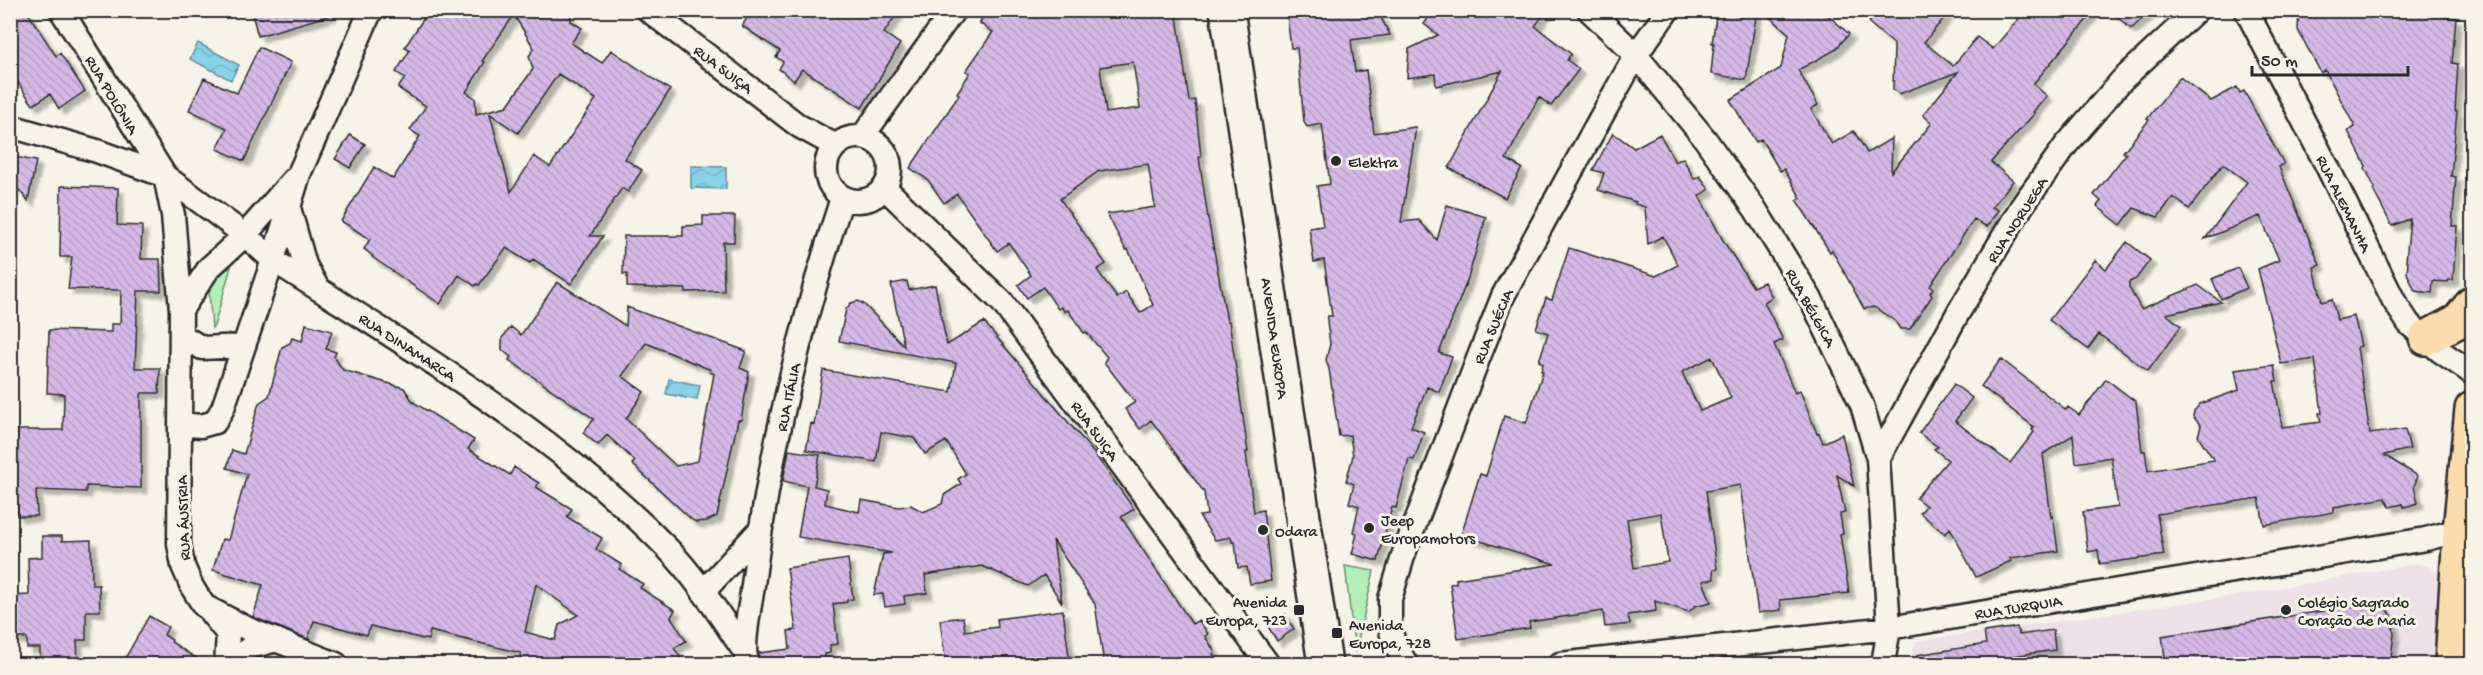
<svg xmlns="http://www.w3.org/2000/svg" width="2483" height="675" viewBox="0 0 2483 675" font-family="'Gochi Hand',sans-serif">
	<defs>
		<pattern id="water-waves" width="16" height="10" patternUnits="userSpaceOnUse" patternTransform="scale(1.5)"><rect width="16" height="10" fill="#87d2e7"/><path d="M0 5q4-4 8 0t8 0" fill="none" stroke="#75b4c6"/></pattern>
		<pattern id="building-back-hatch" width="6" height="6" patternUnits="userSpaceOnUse" patternTransform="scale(1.5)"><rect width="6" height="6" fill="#d5b8e6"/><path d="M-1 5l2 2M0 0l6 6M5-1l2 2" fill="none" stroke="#b79ec5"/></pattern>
		<filter id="shadow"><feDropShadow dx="5.5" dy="5.5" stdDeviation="1.5" flood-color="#0004"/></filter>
	</defs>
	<rect width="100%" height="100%" fill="#f7f3e8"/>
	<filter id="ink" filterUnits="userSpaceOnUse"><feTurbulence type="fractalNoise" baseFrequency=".0167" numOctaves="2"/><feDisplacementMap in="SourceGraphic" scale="12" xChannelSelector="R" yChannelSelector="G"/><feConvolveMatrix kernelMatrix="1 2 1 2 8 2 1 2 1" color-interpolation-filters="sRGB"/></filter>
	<g filter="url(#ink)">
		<!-- built -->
		<path fill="#ede1e7" d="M2415 564 2430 567 2437 573 2436 664H1909L1916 641 2253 593Z"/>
		<!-- green -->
		<path fill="#b3f0b5" stroke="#6f8e70" stroke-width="1.5" d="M231 267 214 326 212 328 208 280Z
			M1345 566 1374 571 1355 653Z"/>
		<!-- water -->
		<path fill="url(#water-waves)" stroke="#628f9c" stroke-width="1.5" d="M198 43 239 65 231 80 190 59Z
			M691 166 726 167V189L691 188Z
			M669 379 700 385 697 400 666 394Z"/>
		<!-- building -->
		<path fill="url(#building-back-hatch)" stroke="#2b2b2b" stroke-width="1.5" fill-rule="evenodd" filter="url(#shadow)" d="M10 10H26L56 56 60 53 85 91 59 109 50 94 33 105 10 71Z
			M251 10H331V15L258 36Z
			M429 10H563L571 16V21L582 28 571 43 602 63 611 50 670 90 625 159 642 170 628 192 622 188 590 236H603L571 284 533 259 530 263 506 248 479 285 477 284 475 286 459 275 440 304 372 257 373 256 364 249 370 239 341 221 374 167 393 179 420 136 410 130 426 106 398 88 405 78 396 72 410 50 405 47ZM514 15 534 48 529 56 533 69 507 106 476 114 475 98 466 92 485 62 482 61ZM558 74 596 99 550 167 534 156 511 192 490 114 518 133Z
			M752 10H899L884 33 900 44 862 108 802 69 794 81 779 69 783 62 776 57 780 51 742 26Z
			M988 10H1176L1189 101 1195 100 1201 157H1199L1208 218 1227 321H1229L1248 452H1246L1247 461 1254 512 1263 510 1271 581 1250 584 1247 567 1238 568 1235 542H1232L1231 537 1215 540 1199 516 1207 515 1204 492 1151 420 1140 429 1125 409 1135 402 1104 362 1107 357 1086 332 1084 333 1068 310 1065 312 1061 307 1058 309 1043 287 1027 298 1018 285 1031 275 1009 243 997 251 957 194 944 203 928 180 910 168 959 95 957 93 970 73 966 71 993 32 979 23ZM1133 62 1140 108 1106 113 1100 67ZM1148 164 1155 207 1107 214 1126 250 1128 249 1153 305 1140 313 1126 292 1117 298 1097 270 1106 264 1060 199 1099 171Z
			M1311 10H1377L1390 35 1351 40 1355 72 1366 70 1374 133 1416 127 1401 222 1419 220 1437 240 1447 205 1486 217 1468 278 1439 353 1452 357 1439 392 1427 387 1411 427 1424 432 1414 460 1409 459 1396 508 1392 507 1378 561 1352 554 1357 533 1353 532 1359 506 1349 503 1354 484 1346 481 1353 456 1350 435 1339 436 1329 369 1326 360 1330 344 1327 321 1328 316H1332L1324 260 1314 262 1309 228 1323 226 1317 186 1330 184 1322 124 1307 127 1304 122 1297 48H1291L1287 16 1311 13Z
			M1434 10H1547L1535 26 1571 54 1567 60 1579 69 1551 106 1539 97 1506 159 1522 168 1505 198 1449 168 1502 71 1436 86 1435 74 1407 78 1409 49 1438 35 1424 24Z
			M1717 10H1757L1746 80 1711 74 1714 43H1712Z
			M1762 10H1822L1849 34 1835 50 1798 70 1818 105 1811 109 1832 144 1854 131 1867 153 1892 138 1891 172 1932 123 1923 115 1958 72 1899 94 1893 90 1894 44 1869 23 1879 10H1951L1924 42 1953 66 1977 37 1993 49 2026 10H2095L2033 84 2047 96 2033 112 2035 113 1991 162 2013 181 1992 207 1998 210 1987 227 1974 219 1930 286 1933 288 1930 293 1932 296 1910 329H1900L1895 321 1874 307 1864 309 1832 250 1830 252 1797 201 1801 198 1784 169 1780 171 1761 139 1756 142 1730 100 1781 68 1789 34Z
			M2110 10H2152L2131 29Z
			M2299 10H2445V17L2456 18 2452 63 2458 64 2455 111H2457L2451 176 2456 177 2452 226H2457L2453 280H2448V282L2433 281 2432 293 2415 291 2407 273 2408 261H2406L2410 219 2392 226 2381 205 2373 190 2375 188 2365 168 2366 166 2348 131 2355 127 2325 70 2321 73 2298 30Z
			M259 47 291 62 244 161 217 149 227 128 189 110 204 78 237 93Z
			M2180 77 2211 101 2237 87 2240 93 2244 91 2267 133 2284 164 2279 167 2320 265 2314 267 2322 302 2332 299 2337 320 2354 316 2361 346 2357 347 2370 434 2405 429 2410 449 2384 455 2418 476 2414 486 2418 503 2404 507 2403 504 2390 507 2385 498 2334 507V512L2264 525 2259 498 2157 514 2164 555 2100 564 2098 550 2088 552 2083 512 2118 507 2111 457 2076 463 2073 435 2043 454 2051 517 2053 516 2058 551 2010 558 2011 561 1976 577 1950 528 1945 534 1920 513 1926 506 1916 498 1948 460 1934 449 1938 447 1919 433 1954 384 1972 398 1955 421 2010 463 2034 432 2032 430 2034 427 1981 386 2001 359 2066 410 2068 407 2079 415 2106 379 2136 402 2142 451H2145L2148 471 2214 460 2198 436 2201 426 2193 416 2194 411 2200 404 2239 390 2235 370 2274 365 2277 381H2274L2282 427 2321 422 2319 413H2322L2315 359 2281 364 2258 269 2279 260 2260 216 2205 239 2247 182 2223 164 2189 209 2173 197 2158 217 2134 208 2121 225 2097 206 2101 201 2094 195 2126 154 2123 152 2149 120 2147 119Z
			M1613 133 1634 148 1660 134 1675 162 1683 158 1694 179 1700 176 1709 189 1699 196 1724 242 1753 287 1764 282 1772 297 1764 302 1783 340 1774 344 1795 393 1800 390 1817 434 1819 433 1823 443 1842 434 1854 486 1837 475 1845 513 1840 514 1843 533 1840 534 1849 593 1780 600 1781 610 1758 613 1740 485 1706 491 1717 569 1713 570 1714 579 1703 581 1711 602 1695 606 1689 612 1655 601 1656 611 1628 615 1630 624 1605 627 1603 611 1529 622 1530 628 1458 639 1450 584 1456 583V579L1555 564 1461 535 1480 474 1486 476 1504 416 1526 423 1543 371H1541L1543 363 1539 361 1548 333 1536 329 1546 298 1552 300 1569 248 1656 276 1678 265 1663 236 1648 244 1645 207 1635 204 1636 202 1598 190 1604 173 1593 170ZM1712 357 1731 398 1700 411 1682 372ZM1661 513 1668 562 1634 568 1627 519Z
			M350 135 365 144 350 168 335 159Z
			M10 156 36 161 28 201 10 179Z
			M61 186 118 188 117 225 142 226 141 259H160L161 291H138L135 368H160L159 393H142L141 395V488L86 486V492L36 490 37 516H17L15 430H63L64 394 47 393 49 330 111 332V324H120L121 290 68 289 72 257H60Z
			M703 216H735L734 242H723L724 291 686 292V289L627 287V274H623L624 236H683V226L703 225Z
			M2127 242 2150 260 2136 279 2129 282V287L2141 309 2198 285 2221 302 2166 314 2181 326 2148 371 2099 334 2088 349 2049 320 2095 260 2106 269Z
			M2238 268 2247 288 2221 299 2212 279Z
			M907 281 909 290 935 285 947 345 984 322 1094 453 1134 509 1121 517 1192 624 1199 620 1208 634 1205 636 1215 652 1213 654 1215 658 1205 664H1104L1095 604 1053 540 1062 603 1044 575 1028 586 982 566 925 575 927 593 904 596 905 604 885 607 883 594 874 595 883 554 892 553 798 537 807 486 783 481 789 450 820 455 814 486 827 489 825 504 859 512 861 500 899 507 911 505 923 512 942 504 944 495 961 484 958 479 966 474 946 441 925 454 914 438 881 432 876 462 806 450 811 423 814 424 823 370 951 392 956 363 839 341 846 309 851 303 858 301 864 304 904 346 891 284Z
			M557 282 626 326 627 307 746 351 740 368 749 372 741 420H738L717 516 707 521 696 522 692 520 632 464 635 461 607 435 598 445 583 433 594 419 509 360 511 357 502 350V338L511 327 521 335ZM646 343 711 370 710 372 714 374 698 461 676 466 626 419 644 392 622 376Z
			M306 324 332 331 326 349 336 352 334 357 343 370 404 388 413 402 474 440 468 449 510 475 514 467 539 483 536 487 572 509 567 517 602 538 596 549 622 565 619 569 643 584 640 588 675 610 671 617 686 641 674 648 685 664H518L521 653 430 631 428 640 370 626 367 635 314 621 308 639 253 617 263 585 213 570 222 539 228 540 247 474 227 468 232 450 244 454 259 403 269 396 282 347 290 343 292 338 302 341ZM536 584 578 615 559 625 555 640 525 632Z
			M42 536H62V541L91 540 92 585H99L100 611H86V640H77L78 664H40V648H27V638H14V632H10V596L29 595 28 558 42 557Z
			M848 559 853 599 847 600V602L833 604 838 644 830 645V653L825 654 826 664H757L759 653 790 649 788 631 796 630 787 568Z
			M2361 605 2364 608 2377 605 2384 607 2392 615 2394 635 2390 664H2166L2162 636Z
			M1063 610 1070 664H946L940 620 963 617 965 631 998 627 997 619Z
			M1285 614 1294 629 1277 641 1267 625Z
			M149 616 168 627 164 635 172 640 171 642 205 664H122Z
			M2017 627 2019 635 2053 630 2055 650 2013 656 2014 664H1917V655L1986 644 1984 632Z"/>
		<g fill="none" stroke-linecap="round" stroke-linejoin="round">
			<!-- street casing -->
			<g stroke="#2b2b2b" stroke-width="27">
				<path id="street" d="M61 10 165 176 173 215 181 310 179 544 183 566 192 587 204 606 248 629 336 664
					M648 10 799 126 836 146
					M1589 10 1636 55 1705 139 1755 209 1812 301 1862 405 1878 459 1889 628 1883 664
					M2246 10 2327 166 2394 301 2409 324 2440 351 2472 373
					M10 126 97 151 165 176 245 235 273 260C411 349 553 431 669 550 698 580 721 618 745 652
					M826 169a32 32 0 1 1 64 0a32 32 0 1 1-64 0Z
					M862 137 954 10
					M885 188 1002 302 1268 664
					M289 208 305 265 317 287
					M181 310 209 268 245 235 293 180
					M181 335 202 348 243 346
					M180 424 201 426 215 422 223 408 273 260 299 174 371 10
					M1878 459 1958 313 2022 206 2066 145 2122 80 2197 10
					M703 592 760 530
					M211 613 228 634 226 664
					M746 657C742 641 751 603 753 585 769 453 801 324 842 198
					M228 664 251 647 277 640
					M1406 664 1393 640 1390 626V599L1404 553 1478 359 1503 296 1600 119 1636 55 1668 10
					M1560 664 1889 628 2426 539 2471 527"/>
			</g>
			<!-- secondary casing -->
			<g stroke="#2b2b2b" stroke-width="38">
				<path id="secondary" d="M1227 10 1325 664"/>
			</g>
			<!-- primary casing -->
			<g stroke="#2b2b2b" stroke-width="38">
				<path id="primary" d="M2426 338 2458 321 2472 304
					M2452 664 2460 531 2472 409"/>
			</g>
			<!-- street -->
			<use href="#street" stroke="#f7f3e8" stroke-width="22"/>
			<!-- secondary -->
			<use href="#secondary" stroke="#f7f3e8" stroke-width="33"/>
			<!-- primary -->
			<use href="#primary" stroke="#fcdcac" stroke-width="33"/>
		</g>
	</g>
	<!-- markers -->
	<g fill="#2b2b2b" stroke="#f7f3e8" stroke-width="2">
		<circle cx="1336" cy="161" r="6"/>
		<circle cx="1369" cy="528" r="6"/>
		<circle cx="1263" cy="530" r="6"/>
		<rect x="1293" y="604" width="12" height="12" rx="3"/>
		<circle cx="2286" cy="610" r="6"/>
		<rect x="1331" y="627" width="12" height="12" rx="3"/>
	</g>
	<g text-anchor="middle" stroke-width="6" stroke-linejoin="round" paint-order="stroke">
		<!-- street labels -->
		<g font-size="16" fill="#2b2b2b" stroke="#f7f3e8">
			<text transform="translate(724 68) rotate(37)" y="6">RUA SUIÇA</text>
			<text transform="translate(113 94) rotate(59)" y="6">RUA POLÔNIA</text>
			<text transform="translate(2345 203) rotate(64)" y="6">RUA ALEMANHA</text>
			<text transform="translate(2016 219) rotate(-57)" y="6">RUA NORUEGA</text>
			<text transform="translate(1812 307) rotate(61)" y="6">RUA BÉLGICA</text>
			<text transform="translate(1492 326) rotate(-67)" y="6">RUA SUÉCIA</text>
			<text transform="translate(1276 338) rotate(82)" y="6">AVENIDA EUROPA</text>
			<text transform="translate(408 346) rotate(33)" y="6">RUA DINAMARCA</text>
			<text transform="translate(787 397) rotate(-78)" y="6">RUA ITÁLIA</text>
			<text transform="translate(1096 430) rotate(54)" y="6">RUA SUIÇA</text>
			<text transform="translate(182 518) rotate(-92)" y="6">RUA ÁUSTRIA</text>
			<text transform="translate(2018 606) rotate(-9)" y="6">RUA TURQUIA</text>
		</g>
		<!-- poi labels -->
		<g font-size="16" fill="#2b2b2b" stroke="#f7f3e8" text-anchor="start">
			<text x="1348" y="167">Elektra</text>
			<text x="1381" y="525">Jeep<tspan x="1381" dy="18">Europamotors</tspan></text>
			<text x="1275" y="536">Odara</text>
			<text x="1287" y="607" text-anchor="end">Avenida<tspan x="1287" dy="18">Europa, 723</tspan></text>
			<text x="2298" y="607">Colégio Sagrado<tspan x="2298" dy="18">Coração de Maria</tspan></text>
			<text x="1349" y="630">Avenida<tspan x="1349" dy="18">Europa, 728</tspan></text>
		</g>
	</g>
	<!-- margin -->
	<rect width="2483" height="675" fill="none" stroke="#f7f3e8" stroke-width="36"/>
	<rect x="18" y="18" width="2447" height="639" fill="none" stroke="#2b2b2b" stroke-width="2" filter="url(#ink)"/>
	<!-- scale -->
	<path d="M2252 66v9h156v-9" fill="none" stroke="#2b2b2b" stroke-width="3"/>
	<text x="2261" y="66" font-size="18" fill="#2b2b2b" stroke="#f7f3e8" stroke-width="4.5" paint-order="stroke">50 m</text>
</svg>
